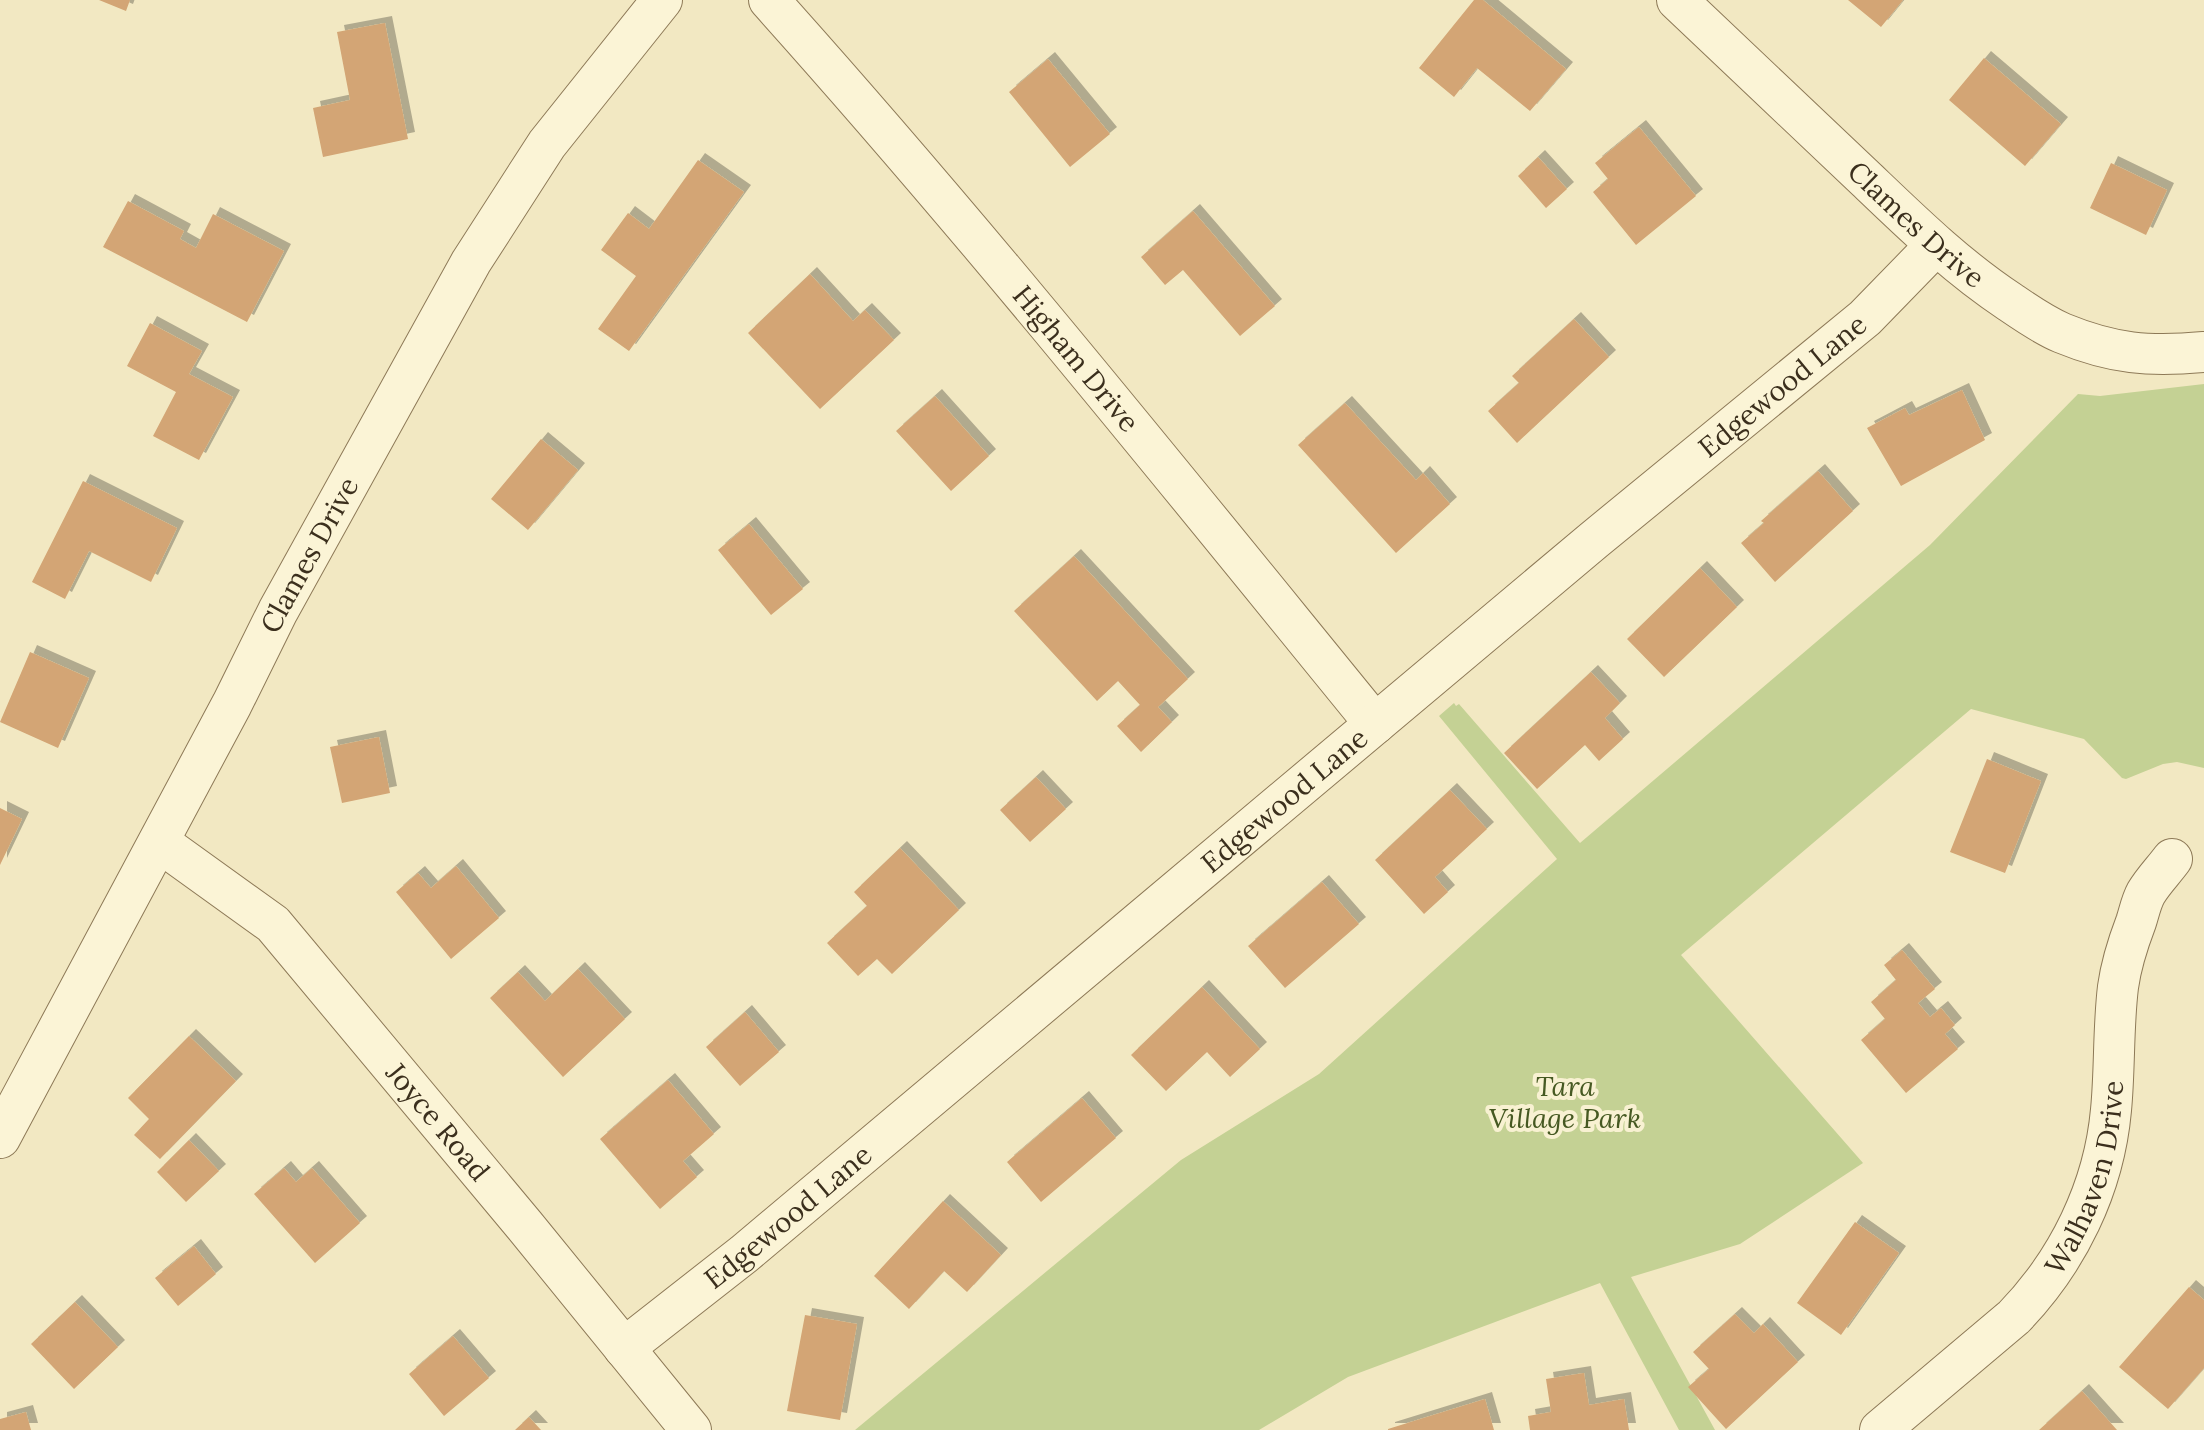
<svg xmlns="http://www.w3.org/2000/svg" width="2204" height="1430" viewBox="0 0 2204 1430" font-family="Lora,serif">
	<defs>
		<filter id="shadow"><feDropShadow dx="7" dy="-7" stdDeviation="0" flood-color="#0004"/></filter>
	</defs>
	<rect width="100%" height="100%" fill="#f2e8c2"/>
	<!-- green -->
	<path fill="#c4d194" d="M2204 384V768L2177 762 2163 764 2126 779 2122 778 2084 739 1971 709 1681 955 1863 1163 1740 1244 1631 1277 1715 1430H1679L1600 1283 1348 1377 1259 1430H855L1181 1160 1319 1074 1557 859 1439 716 1454 703 1456 706 1459 704 1580 843 1930 545 2078 394 2100 396Z"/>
	<!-- building -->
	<path fill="#d3a574" filter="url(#shadow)" d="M99 0H130L126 11Z
		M1474 0H1483L1566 69 1530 111 1477 68 1454 97 1419 68Z
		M1848 0H1903L1881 27Z
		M385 23 408 139 323 157 313 108 350 100 337 32Z
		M1984 58 2061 124 2025 166 1949 100Z
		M1048 59 1110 134 1070 167 1009 92Z
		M1639 127 1696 196 1636 245 1593 192 1608 179 1595 163Z
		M1538 157 1567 189 1546 208 1518 176Z
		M698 160 744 192 629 351 598 329 636 276 601 250 628 213 649 229Z
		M2111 163 2167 190 2146 235 2090 208Z
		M128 201 184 231 180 239 196 248 213 214 284 251 247 322 103 247Z
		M1193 211 1275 306 1240 336 1183 270 1165 285 1141 257Z
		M810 274 853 321 865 310 894 340 820 409 748 333Z
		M1574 319 1609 357 1517 443 1488 411 1519 383 1512 376Z
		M150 323 202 351 189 374 233 397 199 460 153 436 176 392 127 366Z
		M1962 390 1985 440 1901 486 1867 428 1905 408 1909 415Z
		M935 396 989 456 951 491 896 431Z
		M1345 403 1416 480 1423 473 1450 504 1396 553 1298 445Z
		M541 439 578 470 528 530 491 499Z
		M1818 471 1853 511 1775 582 1741 543 1764 523 1761 521Z
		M83 481 177 528 151 582 89 551 65 599 32 582Z
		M749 524 803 589 771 615 718 550Z
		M1074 556 1188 679 1158 707 1172 722 1141 752 1117 726 1140 705 1118 681 1097 701 1014 611Z
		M1700 568 1737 607 1664 677 1627 639Z
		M30 652 89 678 58 748 0 722Z
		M1591 672 1620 703 1605 718 1623 739 1599 761 1585 745 1537 789 1504 753Z
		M379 737 390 793 342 803 330 747Z
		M1987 759 2041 781 2005 873 1950 852Z
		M1036 777 1066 809 1030 842 1000 810Z
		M1450 790 1487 829 1435 877 1448 892 1424 914 1375 860Z
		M0 808 22 819 0 865Z
		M900 848 959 910 892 974 877 959 858 976 827 943 867 906 854 892Z
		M456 866 499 918 451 959 396 892 418 873 431 888Z
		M1322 882 1359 924 1285 988 1248 946Z
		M1902 950 1935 989 1918 1003 1930 1017 1941 1008 1955 1025 1945 1034 1958 1049 1906 1093 1861 1040 1885 1019 1871 1002 1896 980 1884 965Z
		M578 969 625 1019 563 1077 490 998 518 972 545 1001Z
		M1202 987 1260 1049 1230 1077 1207 1052 1166 1091 1131 1055Z
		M745 1012 779 1052 740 1086 706 1047Z
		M189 1036 236 1081 160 1159 134 1135 149 1119 128 1098Z
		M668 1080 714 1134 683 1161 697 1177 660 1209 600 1139Z
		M1082 1098 1116 1138 1041 1202 1007 1162Z
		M189 1140 219 1171 186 1202 157 1172Z
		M284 1168 296 1182 312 1168 360 1223 315 1263 254 1194Z
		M943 1201 1001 1255 967 1292 944 1271 909 1309 874 1276Z
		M1855 1222 1899 1253 1841 1335 1797 1303Z
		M194 1246 216 1274 178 1306 155 1278Z
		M2189 1287 2204 1300V1368L2168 1409 2119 1367Z
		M75 1302 118 1347 74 1389 31 1344Z
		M1735 1314 1754 1333 1763 1324 1798 1362 1726 1429 1688 1387 1709 1369 1693 1352Z
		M805 1315 857 1324 840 1420 787 1411Z
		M453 1336 489 1378 444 1416 409 1374Z
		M1584 1373 1589 1405 1624 1399 1629 1430H1530L1528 1416 1551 1412 1546 1379Z
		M2082 1391 2117 1430H2039Z
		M1485 1399 1494 1430H1388V1429Z
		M26 1412 31 1430H0V1419Z
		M529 1417 541 1430H515Z"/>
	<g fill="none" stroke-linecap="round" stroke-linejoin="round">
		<!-- street casing -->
		<g stroke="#8d7957" stroke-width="42">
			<g id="street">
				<path id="s1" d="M769 0C979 234 1176 480 1375 724"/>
				<path id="s2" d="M1677 0C1740 60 1804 120 1867 180 1912 223 1957 267 2010 302 2026 313 2043 325 2062 333 2113 354 2149 357 2204 352"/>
				<path id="s3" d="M159 842 273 924 525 1226 691 1430"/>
				<path id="s4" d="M0 1138 232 704 278 611 471 262 547 144 662 0"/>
				<path id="s5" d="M624 1348 744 1254 1594 540 1865 318 1936 245"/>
				<path id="s6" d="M1880 1430 2014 1317C2068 1261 2104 1188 2111 1110 2115 1069 2113 1028 2118 987 2121 965 2128 943 2136 922 2139 913 2141 902 2146 893 2153 881 2164 870 2172 859"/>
			</g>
		</g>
		<!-- street -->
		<use href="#street" stroke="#fbf4d6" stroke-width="40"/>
	</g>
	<g text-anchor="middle" stroke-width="8" stroke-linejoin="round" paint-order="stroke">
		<!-- street labels -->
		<g font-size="28" fill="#3b2f1d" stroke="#f8f1d2">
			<text dy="10" stroke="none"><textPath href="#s2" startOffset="328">Clames Drive</textPath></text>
			<text dy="10" stroke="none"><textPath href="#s1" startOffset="472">Higham Drive</textPath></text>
			<text dy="10" stroke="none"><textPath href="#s5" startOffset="1506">Edgewood Lane</textPath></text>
			<text dy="10" stroke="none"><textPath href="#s4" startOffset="660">Clames Drive</textPath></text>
			<text dy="10" stroke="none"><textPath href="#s5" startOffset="858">Edgewood Lane</textPath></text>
			<text dy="10" stroke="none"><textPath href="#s3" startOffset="398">Joyce Road</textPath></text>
			<text dy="10" stroke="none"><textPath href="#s6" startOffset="336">Walhaven Drive</textPath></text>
			<text dy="10" stroke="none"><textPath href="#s5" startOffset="210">Edgewood Lane</textPath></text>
		</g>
		<!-- park labels -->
		<g font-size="28" font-style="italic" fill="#465922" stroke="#f8f1d2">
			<text x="1565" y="1096">Tara<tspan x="1565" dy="32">Village Park</tspan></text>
		</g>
	</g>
</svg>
